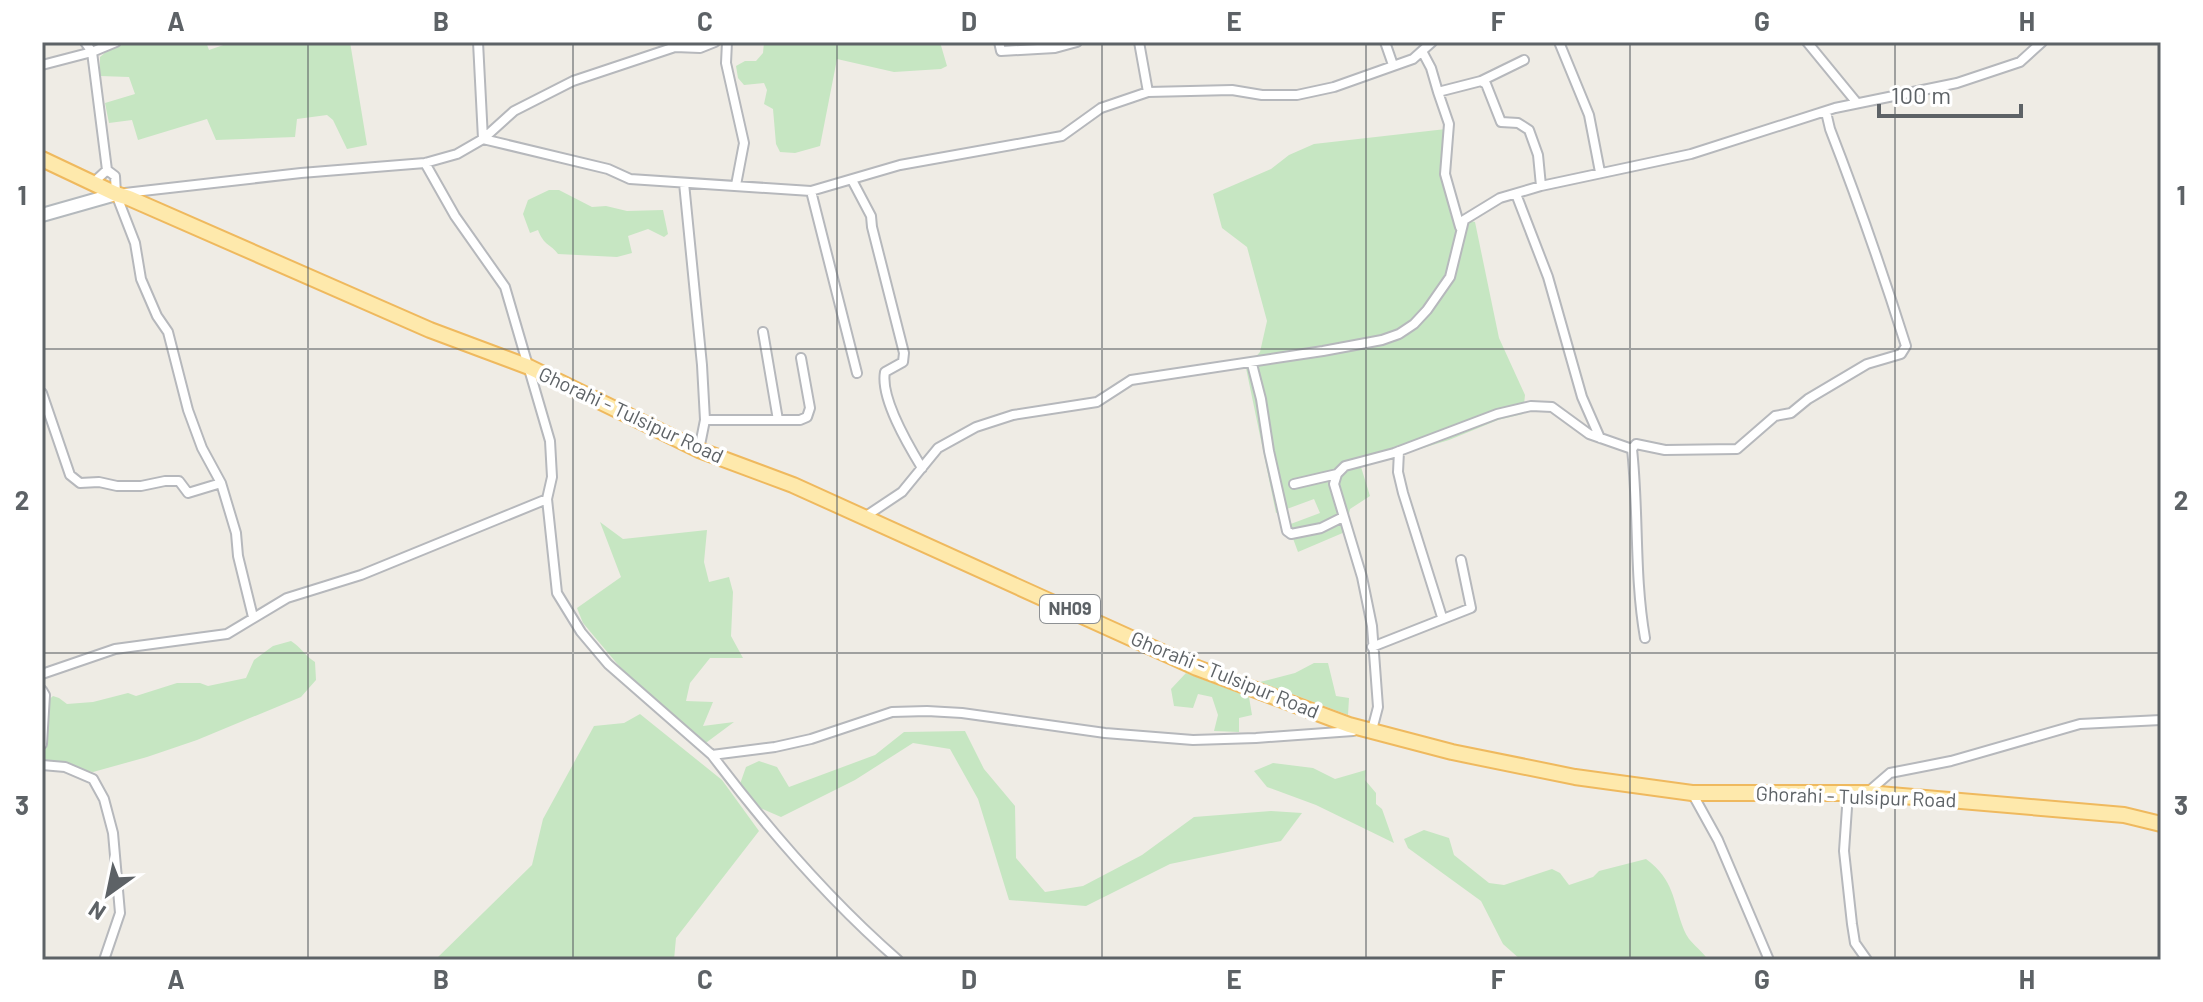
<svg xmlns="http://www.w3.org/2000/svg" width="2203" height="1002" viewBox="0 0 2203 1002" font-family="Barlow,sans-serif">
	<rect width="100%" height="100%" fill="#efece5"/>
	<!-- green -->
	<path fill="#c6e6c2" d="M124 42H206L209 50 232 42H350L367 145 347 149 333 120 327 115 297 119 295 137 216 140 207 119 138 140 132 120 109 123 105 103 135 94 129 77 100 76V57L114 45Z
		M764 42H940L947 66 941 69 894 72 837 59 820 146 795 153 780 152 776 144 773 109 764 104 767 90 764 83 744 85 738 78 736 66 745 61H756L763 53Z
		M1446 129 1440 166 1451 216 1475 222 1499 338 1525 395 1523 414 1498 420 1449 440 1361 467 1370 496 1350 509 1345 532 1298 552 1288 525 1320 513 1314 499 1276 513 1246 368 1260 352 1267 321 1247 247 1222 228 1213 194 1271 169 1289 155 1314 144Z
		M549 190H559L592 207 606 206 627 211 663 210 668 234 664 237 648 229 628 236 632 253 617 257 558 254C551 244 544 246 538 230L530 233 523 214 528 200Z
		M600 522 623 539 707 530 704 562 709 582 729 577 733 592 731 636 743 658H710L690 683 686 701 713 702 703 726 734 722 699 748 645 697 583 623 577 608 621 577Z
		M291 641C301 647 305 656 315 662L316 680 301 697 197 740 147 757 93 772 42 763V706L53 696 59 698 67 704 93 702 128 693 136 696 177 683H200L208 686 246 678 254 660 273 646Z
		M1314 663H1328L1336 696 1349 698 1348 715 1260 682 1295 673Z
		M1186 673 1249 697 1252 715 1239 718V732L1214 731 1218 715 1212 697 1198 694 1193 708 1174 706 1171 689Z
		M640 714 722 780 759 831 676 938 674 960H435L532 865 543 819 594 726 624 723Z
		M965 731 984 769 1015 806 1016 858 1045 892 1083 886 1142 855 1194 817 1271 811 1302 813 1281 841 1170 864 1086 906 1009 900 978 799 950 749 913 743 855 780 781 817 753 805 740 784 746 767 759 761 777 767 789 787 875 755 904 732Z
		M1273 763 1313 768 1335 779 1366 770 1365 780 1376 793V804L1382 809 1394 843 1316 805 1267 787 1254 771Z
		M1424 830 1449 838 1454 855 1489 883 1504 885 1552 869 1560 873 1569 885 1593 877 1599 871 1646 859C1675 881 1672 899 1684 930 1689 943 1701 949 1708 960H1521L1503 944 1481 901 1408 848 1404 839Z"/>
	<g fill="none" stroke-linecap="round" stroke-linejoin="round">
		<!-- street casing -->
		<g stroke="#b6b8bc" stroke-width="12">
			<path id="street" d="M478 42 483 139
				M727 42 726 63 744 143 736 185
				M999 42 1001 51 1055 48 1077 42
				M1139 42 1148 92
				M1385 42 1393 65
				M1559 42 1589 115 1600 172
				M1807 42 1857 103
				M1422 51 1431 68 1438 92 1481 81 1486 84 1501 122 1518 123 1529 130 1538 155 1541 186
				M42 65 92 52 85 42
				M1481 81 1524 60
				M1438 92 1449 124 1445 174 1460 227
				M483 139 514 111 573 81 675 47 700 48 715 42
				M425 163 455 216 505 287 550 441 552 477 547 499 557 593 581 632 608 664 712 755 775 747 811 739 892 712 927 711 962 713 1105 733 1193 740 1256 738 1353 731
				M107 170 92 52 116 42
				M852 180 871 216 872 227 904 353 903 362 885 372C880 398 908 445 922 468
				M94 182 107 170 115 176 116 194 135 243 141 279 157 316 168 332 188 410 202 448 221 483 236 533 238 556 253 617
				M684 183 702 365 705 420 699 450
				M811 191 857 373
				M125 193 301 173 425 163 457 154 483 139 608 169 630 179 811 191 900 165 1062 136 1101 108 1148 92 1232 90 1262 95H1297L1334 87 1413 59 1432 42
				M1516 194 1548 277 1582 397 1600 438
				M763 332 778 420
				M1252 364 1261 399 1269 451 1287 531 1291 534 1321 528 1343 517
				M42 393 70 475 80 483 99 482 117 486H141L165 481H179L188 493 221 483
				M705 420H800L807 417 810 408 801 358
				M1632 449 1636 444 1665 450 1737 449 1775 416 1791 413 1808 399 1867 364 1901 354 1906 346C1883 273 1858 201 1830 129L1826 112
				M1399 451 1398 472 1403 493 1442 617
				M1294 484 1337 474
				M863 518 902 492 938 448 976 427 1013 415 1097 402 1131 380 1323 351 1382 340 1399 334 1414 324 1427 310 1450 277 1464 220 1500 198 1541 186 1691 154 1835 108 1957 83 2020 62 2042 42
				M1372 647 1471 608 1461 560
				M42 674 115 649 227 634 287 598 361 575 547 499
				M42 690 45 695 42 744
				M1372 730 1378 707 1372 626 1362 577 1334 484 1337 474 1345 466 1394 453 1497 414 1531 406 1552 407 1589 434 1632 449C1639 513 1634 575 1645 638
				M712 755C767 828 829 900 898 960
				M42 765 65 767 93 779 104 799 113 833 120 913 104 960
				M1868 792 1890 773 1951 761 2080 724 2161 720
				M1692 793 1718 840 1769 960
				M1848 793 1844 851 1852 924 1855 943 1867 960"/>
		</g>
		<!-- secondary casing -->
		<g stroke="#b4b9bd" stroke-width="16">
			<path id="secondary" d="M42 215 116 194"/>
		</g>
		<!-- primary casing -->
		<g stroke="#efb95e" stroke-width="18">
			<path id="primary" d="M42 159 116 194 129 198 430 330 529 367 699 450 793 485 1197 668 1349 725 1452 752 1575 777 1692 793H1867L2124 815 2161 824"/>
		</g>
		<!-- street -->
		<use href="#street" stroke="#fff" stroke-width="8"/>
		<!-- secondary -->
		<use href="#secondary" stroke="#fff" stroke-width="12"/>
		<!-- primary -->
		<use href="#primary" stroke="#fee9ac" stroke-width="14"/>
	</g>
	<!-- grid -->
	<path fill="none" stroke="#5d6266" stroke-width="2" stroke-opacity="0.55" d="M308 42V960M573 42V960M837 42V960M1102 42V960M1366 42V960M1630 42V960M1895 42V960M42 349H2161M42 653H2161"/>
	<g text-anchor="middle" stroke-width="7" stroke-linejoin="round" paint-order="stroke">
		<!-- shield labels -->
		<rect fill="#fff" stroke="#8e9194" stroke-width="2" x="1040" y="595" width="60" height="28" rx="6"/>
		<g font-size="18" font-weight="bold" fill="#5d6266">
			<text x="1070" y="615">NH09</text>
		</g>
		<!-- street labels -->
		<g font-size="20" fill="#5d6266" stroke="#fff">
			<text transform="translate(631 415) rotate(25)" y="7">Ghorahi - Tulsipur Road</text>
			<text transform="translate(1225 675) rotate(22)" y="7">Ghorahi - Tulsipur Road</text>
			<text transform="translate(1856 797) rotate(2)" y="7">Ghorahi - Tulsipur Road</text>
		</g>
	</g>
	<!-- border -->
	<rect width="2203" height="1002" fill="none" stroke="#ffffff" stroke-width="88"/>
	<!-- north arrow -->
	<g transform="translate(108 894) rotate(213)" stroke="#ffffff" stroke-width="6" paint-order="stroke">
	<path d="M0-6L14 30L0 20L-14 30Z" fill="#5d6266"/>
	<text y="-12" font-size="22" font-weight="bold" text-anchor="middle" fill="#5d6266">N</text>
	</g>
	<!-- scale -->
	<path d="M1879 104v12h142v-12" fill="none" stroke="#5d6266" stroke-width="4"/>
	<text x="1891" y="104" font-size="24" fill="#5d6266" stroke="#ffffff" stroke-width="6" paint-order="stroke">100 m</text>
	<rect x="44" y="44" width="2115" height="914" fill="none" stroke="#5d6266" stroke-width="3"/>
	<g font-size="26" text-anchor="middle" font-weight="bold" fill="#5d6266">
		<text x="176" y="31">A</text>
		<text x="441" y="31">B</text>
		<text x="705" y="31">C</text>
		<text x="969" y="31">D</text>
		<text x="1234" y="31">E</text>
		<text x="1498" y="31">F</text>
		<text x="1762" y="31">G</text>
		<text x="2027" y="31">H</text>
		<text x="22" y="205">1</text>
		<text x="2181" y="205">1</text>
		<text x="22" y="510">2</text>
		<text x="2181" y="510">2</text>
		<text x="22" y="815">3</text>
		<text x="2181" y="815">3</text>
		<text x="176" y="989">A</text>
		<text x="441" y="989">B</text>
		<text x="705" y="989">C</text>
		<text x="969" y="989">D</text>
		<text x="1234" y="989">E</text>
		<text x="1498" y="989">F</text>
		<text x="1762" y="989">G</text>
		<text x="2027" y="989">H</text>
	</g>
</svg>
